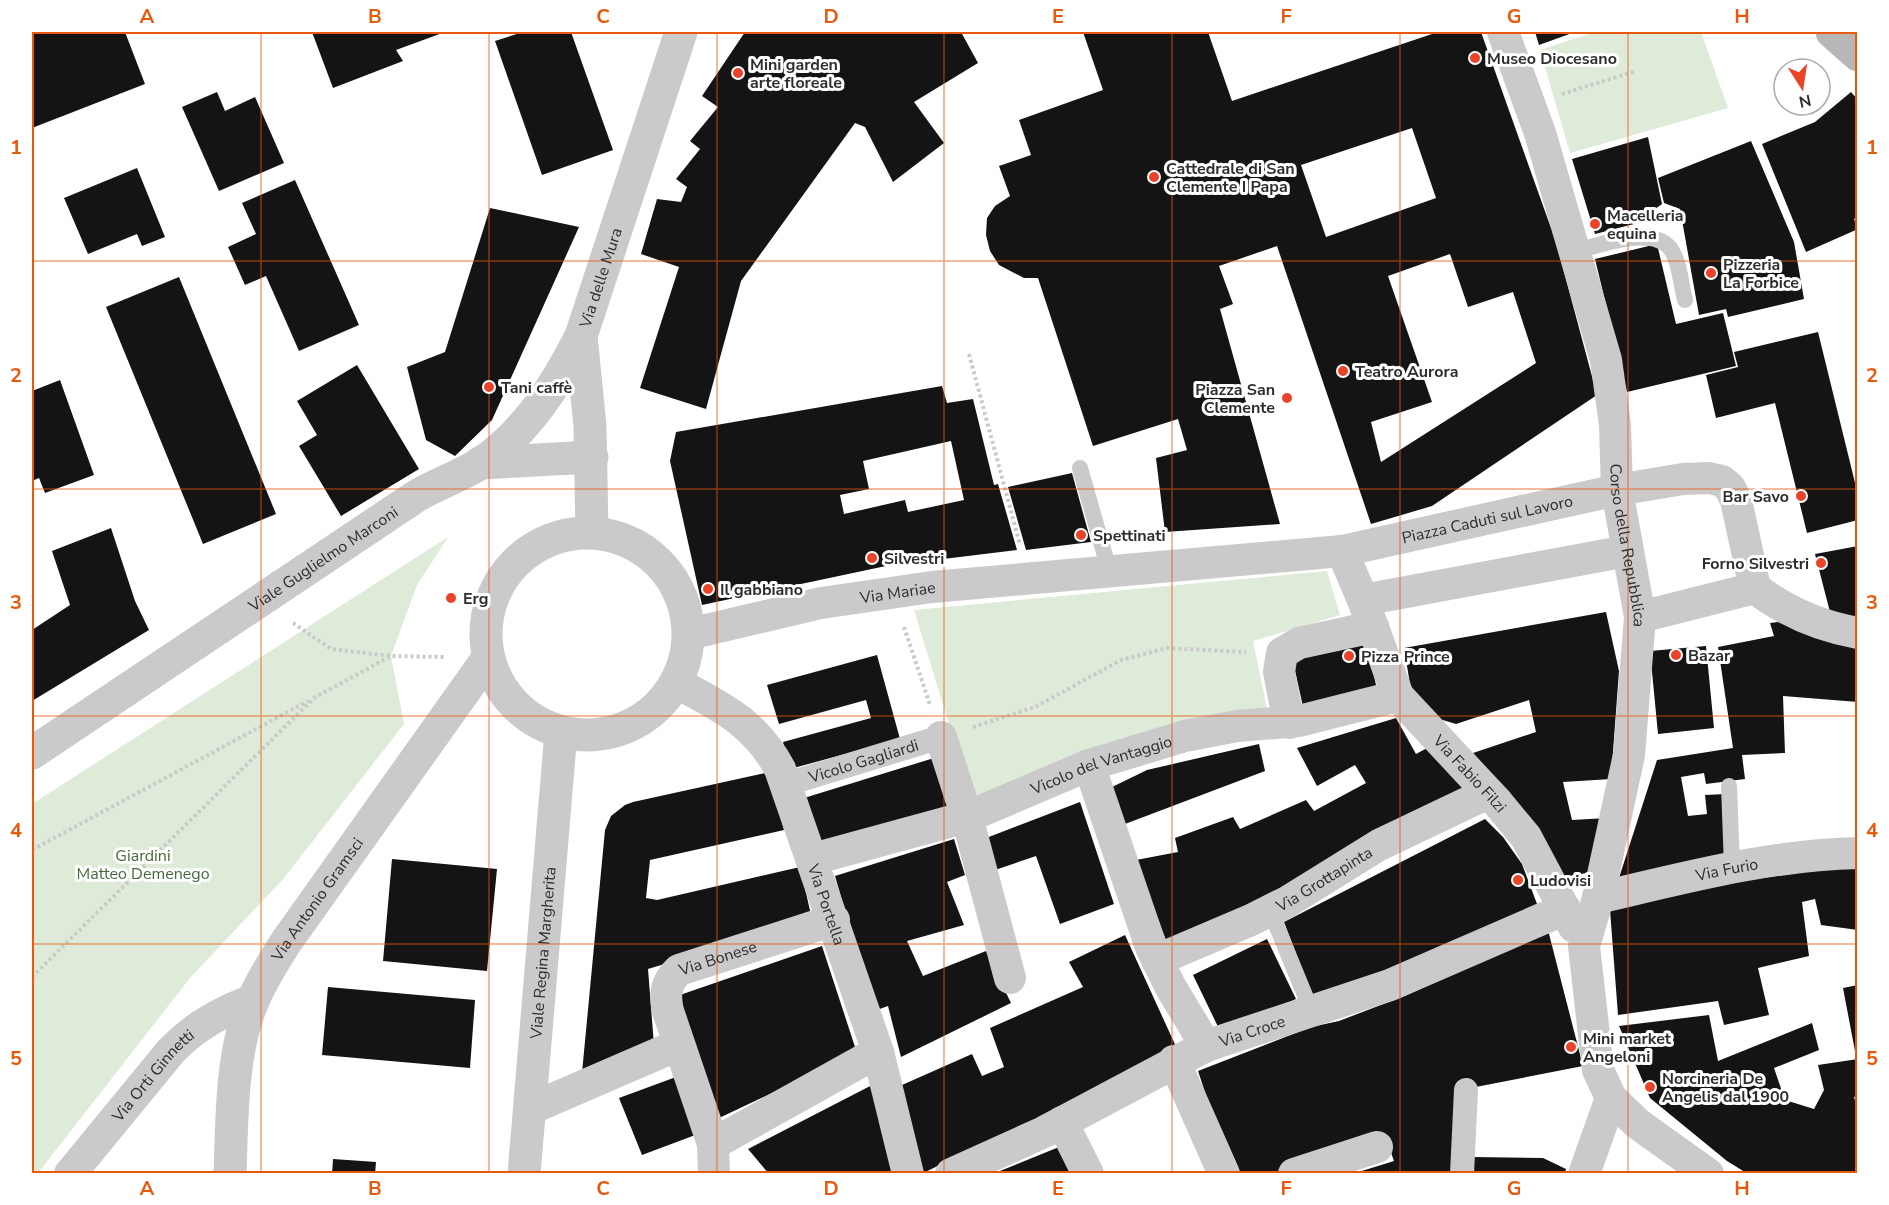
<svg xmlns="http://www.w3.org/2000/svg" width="1889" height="1205" viewBox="0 0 1889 1205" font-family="'Nunito Sans',sans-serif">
	<rect width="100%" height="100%" fill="#fff"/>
	<!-- green -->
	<path fill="#dfebd9" d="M1595 32H1701L1728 108 1570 153 1540 50Z
		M448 537 417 585 391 656 404 724 284 878 190 978 38 1173H32V804Z
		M1327 571 1340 615 1253 641 1268 713H1229L1103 744 973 802 914 610Z"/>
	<!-- building -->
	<path fill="#141414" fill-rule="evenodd" d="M32 32H125L145 84 32 128Z
		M312 32H445L396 50 403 61 333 88Z
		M523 32H571L613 150 542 175 495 41Z
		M745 32H961L978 63 914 102 944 143 893 182 865 127 855 123 741 281 706 409 640 388 679 267 641 254 657 199 681 202 687 187 676 179 700 149 690 141 718 107 702 96Z
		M1083 32H1208L1232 101 1438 32H1481L1556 242 1597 395 1432 506 1371 524 1277 246 1219 266 1233 304 1220 309 1280 524 1165 532 1156 458 1187 450 1178 419 1093 446 1038 278H1024L999 265 990 251 986 235 987 218 995 206 1010 196 999 166 1031 155 1019 120 1103 90ZM1412 128 1436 198 1326 237 1301 165ZM1450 254 1468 307 1513 292 1536 363 1381 462 1371 422 1432 402 1388 276Z
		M1535 32H1575L1539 45Z
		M217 92 225 111 255 97 284 163 219 191 182 107Z
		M1851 92 1858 100V216L1854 219 1858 229 1806 252 1762 144 1815 122Z
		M1648 137 1662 204 1634 224 1595 234 1572 159Z
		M1751 141 1794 242 1804 299 1728 317 1726 309 1699 315 1680 209 1664 203 1658 178Z
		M137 168 165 237 142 246 137 234 88 254 64 198Z
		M295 180 359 325 299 351 266 276 245 285 228 247 256 234 242 203Z
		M490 208 579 227 492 420 455 456 426 440 407 367 445 352Z
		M1657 244 1676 324 1723 313 1736 366 1627 392 1595 259Z
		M179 277 276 514 203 544 106 307Z
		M1818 332 1858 495V520L1807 533 1775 403 1716 418 1706 375 1738 367 1734 352Z
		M357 365 419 469 341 516 299 446 317 435 297 401Z
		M60 380 94 475 45 493 39 478 32 481V391Z
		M942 386 947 403 973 399 994 485 998 484 1017 550 886 566 702 605 670 461 676 432ZM951 441 964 500 908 512 905 500 844 514 840 495 869 489 863 461Z
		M1072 473 1091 542 1026 550 1008 487Z
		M111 528 135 601 149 630 32 701V630L70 605 52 551Z
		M1858 546V622L1831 616 1815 554Z
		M1606 612 1619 671 1611 779 1563 782 1572 820 1607 818 1597 871 1560 878 1533 824 1473 753 1536 732 1529 700 1456 724 1436 718 1411 690 1404 648Z
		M1786 621 1858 640V702L1783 696 1785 753 1742 755 1745 779 1706 784 1704 773 1681 777 1688 816 1707 814 1705 795 1725 794 1726 860 1618 881 1657 760 1733 748 1718 647 1774 636 1770 623Z
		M1366 640 1378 694 1304 711 1292 657Z
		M1706 646 1714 728 1658 734 1650 651Z
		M877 655 900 739 790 769 783 742 871 718 866 700 779 724 767 685Z
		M1396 718 1416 754 1429 747 1467 793 1287 892 1167 943 1136 860 1178 852 1175 838 1233 817 1240 829 1306 800 1314 811 1366 783 1355 765 1317 786 1297 748Z
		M1259 744 1265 771 1125 824 1112 787 1147 770Z
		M934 758 950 814 820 853 804 798Z
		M770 772 784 830 650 860 646 898 657 900 800 867 812 919 648 969 654 1045 582 1073 605 830 611 816 625 805 633 802Z
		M1080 802 1114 904 1060 924 1036 856 992 871 981 840Z
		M1485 819 1503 837 1522 864 1540 912 1315 1003 1284 922Z
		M954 839 965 875 947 882 964 925 907 941 923 976 986 951 1011 1003 901 1057 888 1006 874 1011 835 876Z
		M392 859 497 869 487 971 383 961Z
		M1858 868V930L1821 925 1815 899 1802 902 1809 956 1758 968 1769 1015 1724 1025 1718 1001 1618 1015 1610 910 1717 884 1827 869Z
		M1548 930 1583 1066 1455 1091 1458 1174H1352L1394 1161 1385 1136 1273 1174H1232L1198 1071 1311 1027 1339 1021 1407 995Z
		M1125 935 1178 1051 921 1174 902 1085 972 1054 982 1076 1004 1067 990 1028 1083 987 1069 962Z
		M1267 939 1296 999 1222 1035 1193 975Z
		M822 946 857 1053 717 1119 677 996Z
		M1858 985V1051H1855L1843 988Z
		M328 987 475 1000 470 1068 322 1055Z
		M1709 1015 1718 1061 1812 1023 1819 1050 1774 1068 1785 1100 1814 1109 1824 1090 1818 1065 1858 1059V1096L1854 1097 1858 1111V1174H1748L1727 1161 1650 1098 1619 1026Z
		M676 1077 698 1134 642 1155 619 1098Z
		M876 1083 895 1174H769L748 1149Z
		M1059 1147 1072 1174H995V1173Z
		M1472 1157 1543 1158 1566 1169 1565 1174H1472Z
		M333 1159 376 1162 375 1174H332Z"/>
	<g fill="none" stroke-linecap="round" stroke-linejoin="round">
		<!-- path -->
		<path stroke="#cacaca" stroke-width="4" stroke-dasharray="3 3" stroke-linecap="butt" d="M1562 94 1636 71
			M969 354 1020 545
			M293 623 331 649 391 656 445 657
			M904 627 930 705
			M973 727 1035 707 1121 660 1167 648 1246 652
			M32 850 308 701
			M32 977 314 698 391 656"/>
		<!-- service -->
		<path stroke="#cacaca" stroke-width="16" d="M1576 251C1600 245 1656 224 1672 251 1680 264 1681 285 1685 300
			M1080 468 1109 570
			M1729 786 1732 867
			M1270 910 1311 1010"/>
		<!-- pedestrian -->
		<g stroke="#cacaca" stroke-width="24">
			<path id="s1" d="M787 784 941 737"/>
			<path d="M1462 1174 1466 1090"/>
		</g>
		<!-- minor -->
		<g stroke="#cacaca" stroke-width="32">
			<path id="s2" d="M1503 32 1540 133 1606 360 1615 425 1617 490 1640 617 1629 755 1598 898 1584 946 1598 1070 1611 1098 1584 1174"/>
			<path d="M1342 551 1363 600 1627 551"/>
			<path d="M1755 588C1786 612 1818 626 1858 633"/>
			<path id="s3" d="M1363 600 1398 696 1497 802 1526 837 1574 927"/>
			<path id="s4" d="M689 634 821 603 932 587 1342 551 1617 490 1683 479 1709 478 1722 481 1730 488 1736 500 1755 588 1640 617"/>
			<path id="s5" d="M677 683C721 707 755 722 780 769L878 1052 908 1174"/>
			<path d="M1289 723 1279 672 1282 653 1299 643 1373 627"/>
			<path d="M941 737 967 817 1010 978"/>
			<path d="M1089 765 1151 947 1170 986 1206 1046"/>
			<path id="s6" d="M813 859 967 817 1089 765 1185 736 1237 726 1299 721 1398 696"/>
			<path id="s7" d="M1598 898C1684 878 1769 855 1858 853"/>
			<path id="s8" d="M1157 960 1251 920 1287 902 1379 845 1488 793"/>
			<path d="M1174 1061 1224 1174"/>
			<path d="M1611 1098 1638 1124 1708 1174"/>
			<path d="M530 1109 678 1045"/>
			<path d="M1062 1122 1088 1174"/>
			<path d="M713 1144 878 1052"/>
			<path id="s9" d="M70 1174 171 1051C195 1026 221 1012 253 1000"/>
			<path id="s10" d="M714 1174 713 1144 668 1011C664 994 666 982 679 970L834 920"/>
			<path id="s11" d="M951 1174 1044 1132 1206 1046 1390 985 1565 909"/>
			<path d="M1294 1174 1377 1147"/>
		</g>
		<!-- tertiary -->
		<g stroke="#cacaca" stroke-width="33">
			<path d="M480 463 592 457"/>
			<path id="s12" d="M592 532 590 426 581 336 681 32"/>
			<circle cx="587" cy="634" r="101"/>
			<path id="s13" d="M32 753 415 497C436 484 461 476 481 463 527 432 557 384 581 336"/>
			<path id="s14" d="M230 1174C232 1121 231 1061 249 1011 258 986 272 964 286 942L488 658"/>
			<path id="s15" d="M524 1174 561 732"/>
		</g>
		<!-- secondary -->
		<path stroke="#b7b7b7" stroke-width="33" d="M1832 32 1858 55"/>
	</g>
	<!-- grid -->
	<path fill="none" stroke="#e8590c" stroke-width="1.5" stroke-opacity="0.55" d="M261 32V1174M489 32V1174M717 32V1174M944 32V1174M1172 32V1174M1400 32V1174M1628 32V1174M32 261H1858M32 489H1858M32 716H1858M32 944H1858"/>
	<!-- markers -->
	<g fill="#ea4328" stroke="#fff" stroke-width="2">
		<circle cx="1475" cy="58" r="6"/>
		<circle cx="738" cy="73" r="6"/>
		<circle cx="1154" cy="177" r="6"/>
		<circle cx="1595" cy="224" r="6"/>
		<circle cx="1711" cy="273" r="6"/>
		<circle cx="1343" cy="371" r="6"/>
		<circle cx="489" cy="387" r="6"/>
		<circle cx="1287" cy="398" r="6"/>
		<circle cx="1801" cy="496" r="6"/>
		<circle cx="1081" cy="535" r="6"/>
		<circle cx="872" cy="558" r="6"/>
		<circle cx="1821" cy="563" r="6"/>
		<circle cx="708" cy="589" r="6"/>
		<circle cx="451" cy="598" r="6"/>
		<circle cx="1676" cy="655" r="6"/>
		<circle cx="1349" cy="656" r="6"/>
		<circle cx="1518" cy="880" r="6"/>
		<circle cx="1571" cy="1047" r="6"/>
		<circle cx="1650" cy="1087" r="6"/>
	</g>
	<g text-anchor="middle" stroke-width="6" stroke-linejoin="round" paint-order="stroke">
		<!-- poi labels -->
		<g font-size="16" font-weight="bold" fill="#2d2d2d" stroke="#fff" text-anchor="start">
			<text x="1487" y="64">Museo Diocesano</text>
			<text x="750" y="70">Mini garden<tspan x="750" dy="18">arte floreale</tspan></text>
			<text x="1166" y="174">Cattedrale di San<tspan x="1166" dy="18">Clemente I Papa</tspan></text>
			<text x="1607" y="221">Macelleria<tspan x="1607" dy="18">equina</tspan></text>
			<text x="1723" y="270">Pizzeria<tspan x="1723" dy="18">La Forbice</tspan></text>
			<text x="1355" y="377">Teatro Aurora</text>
			<text x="501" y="393">Tani caffè</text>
			<text x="1275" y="395" text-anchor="end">Piazza San<tspan x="1275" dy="18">Clemente</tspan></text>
			<text x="1789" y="502" text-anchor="end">Bar Savo</text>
			<text x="1093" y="541">Spettinati</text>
			<text x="884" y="564">Silvestri</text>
			<text x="1809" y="569" text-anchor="end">Forno Silvestri</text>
			<text x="720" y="595">Il gabbiano</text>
			<text x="463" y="604">Erg</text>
			<text x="1688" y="661">Bazar</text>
			<text x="1361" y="662">Pizza Prince</text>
			<text x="1530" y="886">Ludovisi</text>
			<text x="1583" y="1044">Mini market<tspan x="1583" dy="18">Angeloni</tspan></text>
			<text x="1662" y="1084">Norcineria De<tspan x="1662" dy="18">Angelis dal 1900</tspan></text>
		</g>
		<!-- street labels -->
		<g font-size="16" fill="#2d2d2d" stroke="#fff">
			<text dy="6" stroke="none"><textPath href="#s12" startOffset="258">Via delle Mura</textPath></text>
			<text dy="6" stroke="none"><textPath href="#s4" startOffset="808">Piazza Caduti sul Lavoro</textPath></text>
			<text dy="6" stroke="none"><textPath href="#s2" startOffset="531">Corso della Repubblica</textPath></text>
			<text dy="6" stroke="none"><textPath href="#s13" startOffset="350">Viale Guglielmo Marconi</textPath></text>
			<text dy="6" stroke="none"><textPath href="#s4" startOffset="213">Via Mariae</textPath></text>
			<text dy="6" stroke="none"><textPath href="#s1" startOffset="80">Vicolo Gagliardi</textPath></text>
			<text dy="6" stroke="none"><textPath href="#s6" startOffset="304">Vicolo del Vantaggio</textPath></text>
			<text dy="6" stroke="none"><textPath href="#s3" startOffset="208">Via Fabio Filzi</textPath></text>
			<text dy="6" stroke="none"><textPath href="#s7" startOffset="132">Via Furio</textPath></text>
			<text dy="6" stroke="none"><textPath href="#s8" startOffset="186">Via Grottapinta</textPath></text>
			<text dy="6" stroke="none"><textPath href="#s14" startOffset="296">Via Antonio Gramsci</textPath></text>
			<text dy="6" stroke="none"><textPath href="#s5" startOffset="280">Via Portella</textPath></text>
			<text dy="6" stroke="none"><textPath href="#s15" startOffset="222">Viale Regina Margherita</textPath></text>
			<text dy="6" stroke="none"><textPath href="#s10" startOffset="256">Via Bonese</textPath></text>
			<text dy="6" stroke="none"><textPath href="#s11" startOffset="334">Via Croce</textPath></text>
			<text dy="6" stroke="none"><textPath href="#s9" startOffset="129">Via Orti Ginnetti</textPath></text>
		</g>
		<!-- park labels -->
		<g font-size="16" fill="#456939" stroke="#fff">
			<text x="143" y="861">Giardini<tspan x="143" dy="18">Matteo Demenego</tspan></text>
		</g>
	</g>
	<!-- border -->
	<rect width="1889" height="1205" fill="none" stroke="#ffffff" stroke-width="66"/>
	<!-- north arrow -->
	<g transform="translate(1802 87) rotate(168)"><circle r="28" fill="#ffffff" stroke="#ababab" stroke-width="1.5"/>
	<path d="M0-4.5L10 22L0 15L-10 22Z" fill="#ea4328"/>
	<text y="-9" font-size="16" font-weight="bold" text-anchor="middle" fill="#2d2d2d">N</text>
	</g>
	<rect x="33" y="33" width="1823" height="1139" fill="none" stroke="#e8590c" stroke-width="2"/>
	<g font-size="20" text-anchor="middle" font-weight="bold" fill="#e8590c">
		<text x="147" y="23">A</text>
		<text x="375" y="23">B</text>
		<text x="603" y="23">C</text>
		<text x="831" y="23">D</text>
		<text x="1058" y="23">E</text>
		<text x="1286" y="23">F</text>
		<text x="1514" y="23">G</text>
		<text x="1742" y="23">H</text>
		<text x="16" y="154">1</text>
		<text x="1872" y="154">1</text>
		<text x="16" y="382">2</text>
		<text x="1872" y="382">2</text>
		<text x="16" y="609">3</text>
		<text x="1872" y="609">3</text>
		<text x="16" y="837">4</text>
		<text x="1872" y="837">4</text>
		<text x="16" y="1065">5</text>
		<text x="1872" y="1065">5</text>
		<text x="147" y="1195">A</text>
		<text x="375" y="1195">B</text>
		<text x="603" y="1195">C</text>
		<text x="831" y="1195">D</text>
		<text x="1058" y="1195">E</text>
		<text x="1286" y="1195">F</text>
		<text x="1514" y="1195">G</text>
		<text x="1742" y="1195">H</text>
	</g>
</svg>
